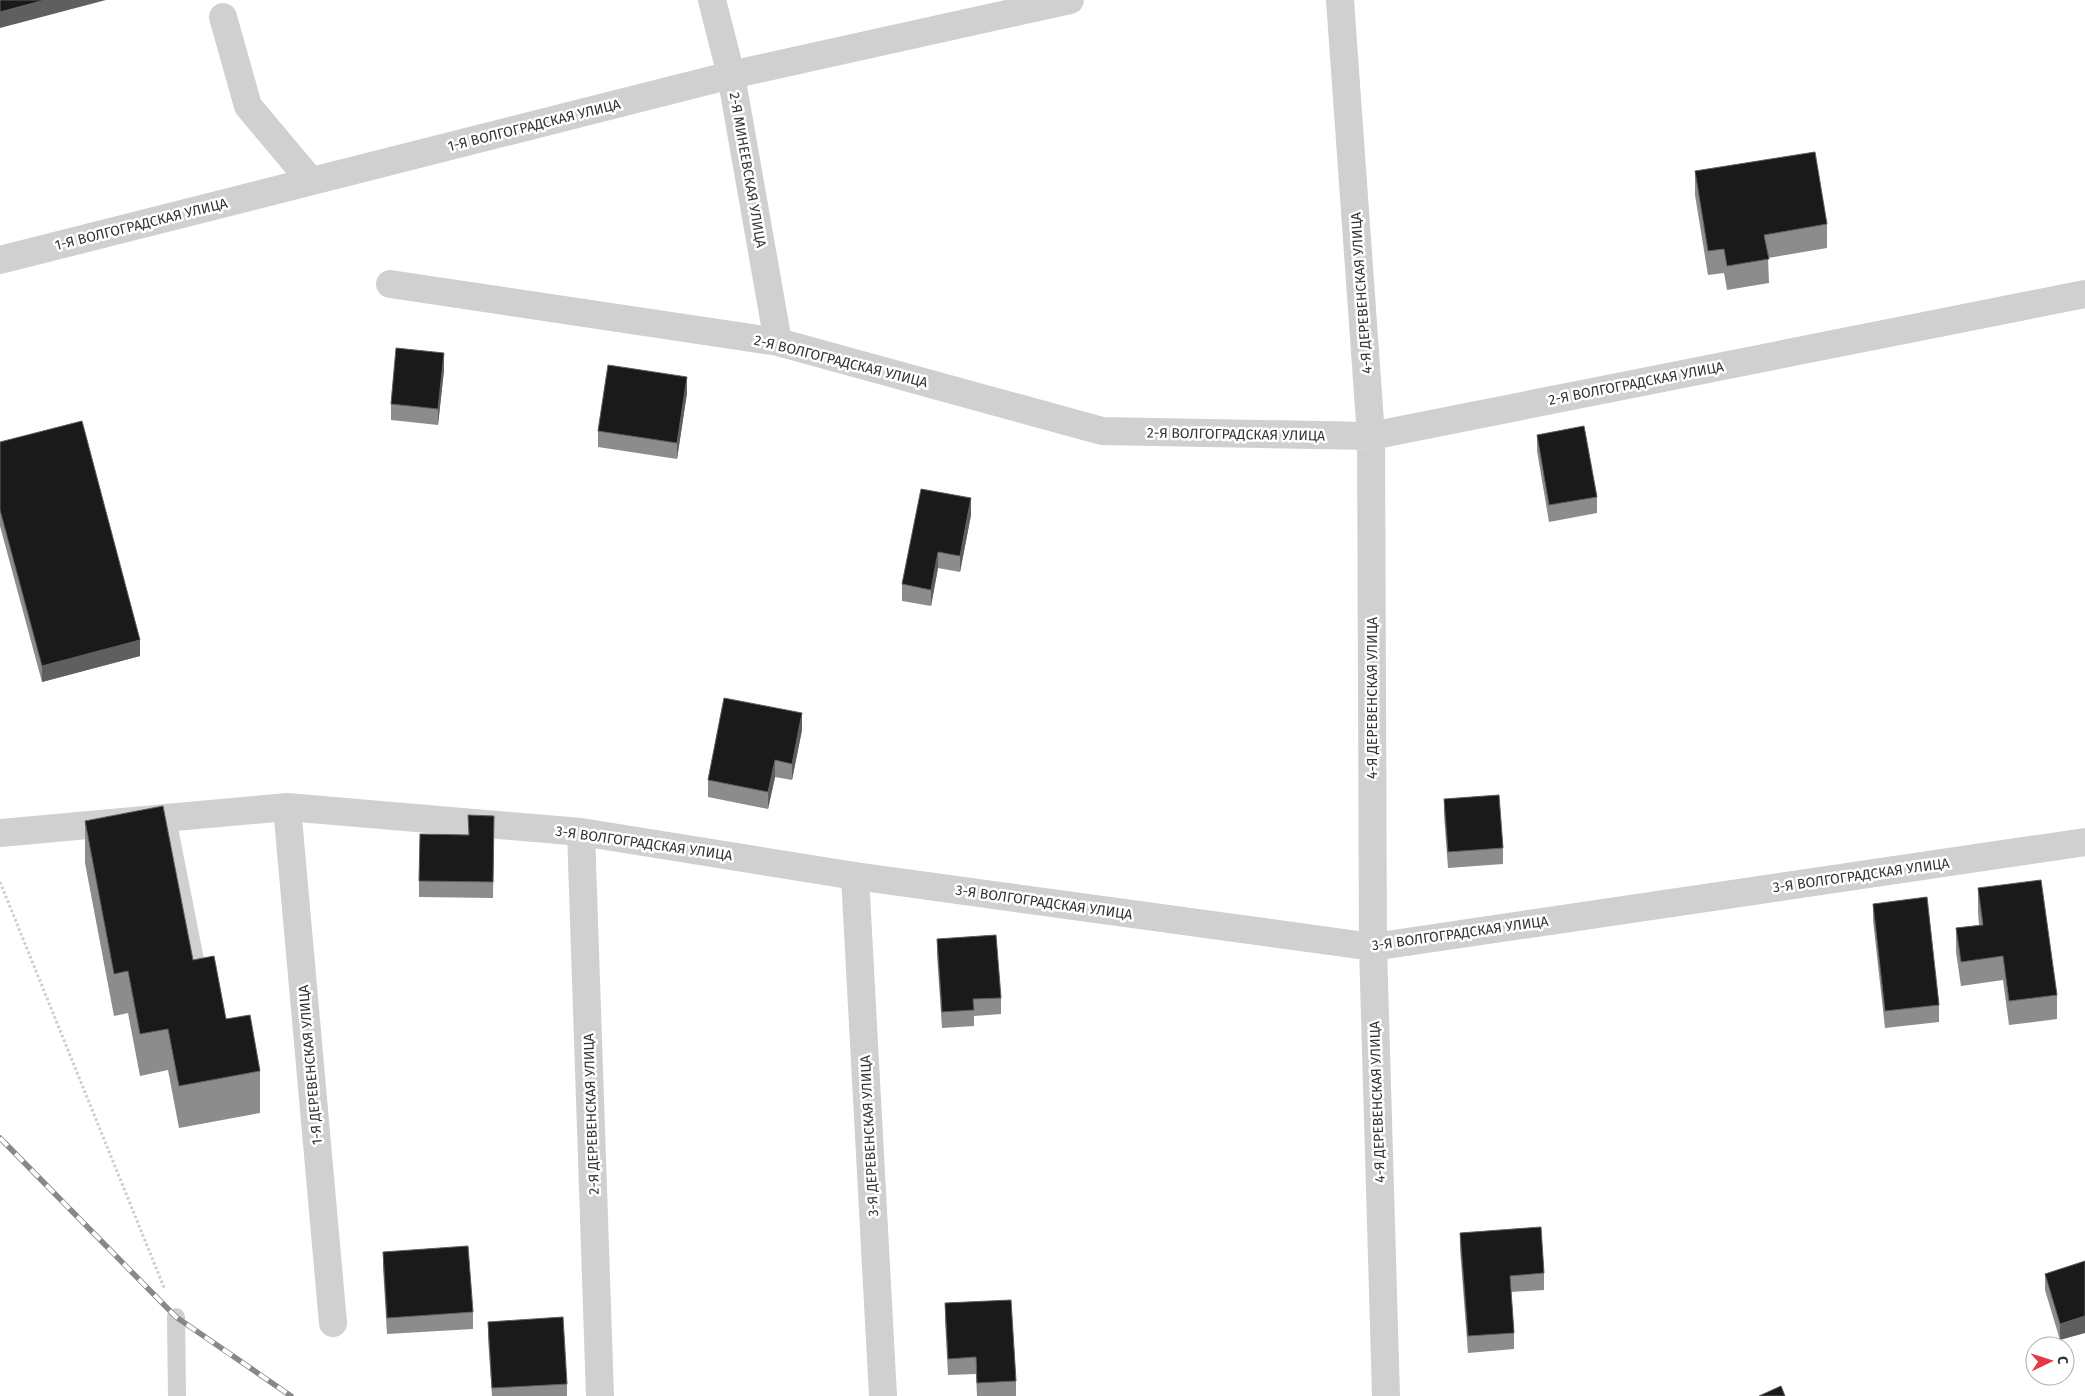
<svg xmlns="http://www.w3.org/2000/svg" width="2085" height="1396" viewBox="0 0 2085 1396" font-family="'Fira Sans',sans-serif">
	<rect width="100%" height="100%" fill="#fff"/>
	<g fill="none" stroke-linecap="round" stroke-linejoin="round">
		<!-- path -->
		<path stroke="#cdcdcd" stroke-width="3" stroke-dasharray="2.5 2.5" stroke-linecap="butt" d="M0 882 165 1290"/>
		<!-- lane -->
		<path stroke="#d0d0d0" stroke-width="18" d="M167 818 198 975
			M176 1317 177 1396"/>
		<!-- street -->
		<path stroke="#d0d0d0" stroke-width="28" d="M712 0 731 75 778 342
			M1340 0 1371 436 1373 947 1386 1396
			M223 17 248 106 311 181
			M0 260 731 75 1070 0
			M390 284 778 342 1102 431 1371 436 2085 294
			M287 807 333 1323
			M581 832 600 1396
			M0 833 287 807 581 832 855 876 1373 947 2085 842
			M855 876 883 1396"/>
		<!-- rail casing -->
		<g stroke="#888" stroke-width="5.5">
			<path id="rail" d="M0 1138 176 1317 291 1396"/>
		</g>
		<!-- rail -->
		<use href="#rail" stroke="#fff" stroke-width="4" stroke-dasharray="11" stroke-linecap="butt"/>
	</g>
	<!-- wall -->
	<path fill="#8c8c8c" d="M1695 171 1827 224V248L1768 258 1769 283 1727 290 1724 273 1708 275 1695 195Z
		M444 370 438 425 391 420V404Z
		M687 393 677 459 598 447V431Z
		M1537 435 1597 497V513L1549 522 1537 451Z
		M0 442 140 656 42 682 0 526Z
		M971 515 960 572 938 568 931 606 902 601V584Z
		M802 730 792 780 775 777 768 809 708 797V780Z
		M1444 799 1503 848V864L1448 868 1444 815Z
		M494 816 493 898 419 897V881L468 835Z
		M85 821 193 960 226 1019 260 1071V1113L179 1128 168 1070 140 1076 128 1013 114 1016 85 863Z
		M1978 888 2057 995V1019L2009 1025 2003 980 1961 986 1956 952V928L1979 925 1978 912Z
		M1873 904 1939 1005V1022L1885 1028 1873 920Z
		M937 939 1001 998V1014L974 1016V1026L942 1028 937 955Z
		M1460 1233 1544 1273V1290L1511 1292 1514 1333V1349L1468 1353 1460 1249Z
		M383 1252 473 1312V1329L387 1334 383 1268Z
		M2085 1261 2060 1340 2045 1290V1274Z
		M945 1303 1016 1381V1396H977L976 1374 948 1375 945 1320Z
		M488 1322 567 1384V1396H492L488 1338Z"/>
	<!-- shaded-wall -->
	<path fill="#5f5f5f" d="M45 0H106L0 28V12Z
		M444 353V370L438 425V409Z
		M687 377V393L677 459V443Z
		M971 498V515L960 572V556Z
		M938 552V568L931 606V590Z
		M140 640V656L42 682V666Z
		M802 713V730L792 780V764Z
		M775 760V777L768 809V792Z
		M2085 1316V1333L2060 1340V1324Z"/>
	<!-- building -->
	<path fill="#1a1a1a" stroke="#5f5f5f" d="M0 0H45L0 12Z
		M1815 152 1827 224 1764 235 1769 259 1727 266 1724 249 1708 251 1695 171Z
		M396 348 444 353 438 409 391 404Z
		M608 365 687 377 677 443 598 431Z
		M82 421 140 640 42 666 0 510V442Z
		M1584 426 1597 497 1549 505 1537 435Z
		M921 489 971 498 960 556 938 552 931 590 902 584Z
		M724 698 802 713 792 764 775 760 768 792 708 780Z
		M1499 795 1503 848 1448 852 1444 799Z
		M163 806 193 960 214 956 226 1019 250 1015 260 1071 179 1086 168 1029 140 1034 128 971 114 974 85 821Z
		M468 815 494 816 493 882 419 881 420 834 469 835Z
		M2041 880 2057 995 2009 1001 2003 956 1961 962 1956 928 1983 925 1978 888Z
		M1927 897 1939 1005 1885 1011 1873 904Z
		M996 935 1001 998 973 999 974 1010 942 1012 937 939Z
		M1541 1227 1544 1273 1510 1276 1514 1333 1468 1336 1460 1233Z
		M468 1246 473 1312 387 1318 383 1252Z
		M2085 1261V1316L2060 1324 2045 1274Z
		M1011 1300 1016 1381 977 1383 976 1357 948 1359 945 1303Z
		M563 1317 567 1384 492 1388 488 1322Z
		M1781 1386 1785 1396H1759Z"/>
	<g text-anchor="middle" stroke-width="5" stroke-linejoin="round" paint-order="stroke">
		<!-- street labels -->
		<g font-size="14" fill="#333" stroke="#fff">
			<text transform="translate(534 125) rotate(-14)" y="5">1-Я ВОЛГОГРАДСКАЯ УЛИЦА</text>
			<text transform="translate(748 170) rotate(80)" y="5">2-Я МИНЕЕВСКАЯ УЛИЦА</text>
			<text transform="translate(141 224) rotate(-14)" y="5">1-Я ВОЛГОГРАДСКАЯ УЛИЦА</text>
			<text transform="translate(1361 293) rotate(-94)" y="5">4-Я ДЕРЕВЕНСКАЯ УЛИЦА</text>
			<text transform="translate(841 361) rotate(14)" y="5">2-Я ВОЛГОГРАДСКАЯ УЛИЦА</text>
			<text transform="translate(1636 383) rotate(-11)" y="5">2-Я ВОЛГОГРАДСКАЯ УЛИЦА</text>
			<text transform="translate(1236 434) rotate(1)" y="5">2-Я ВОЛГОГРАДСКАЯ УЛИЦА</text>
			<text transform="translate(1372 698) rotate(-90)" y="5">4-Я ДЕРЕВЕНСКАЯ УЛИЦА</text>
			<text transform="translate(644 843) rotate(8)" y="5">3-Я ВОЛГОГРАДСКАЯ УЛИЦА</text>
			<text transform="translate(1861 875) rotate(-8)" y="5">3-Я ВОЛГОГРАДСКАЯ УЛИЦА</text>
			<text transform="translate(1044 902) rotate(8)" y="5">3-Я ВОЛГОГРАДСКАЯ УЛИЦА</text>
			<text transform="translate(1460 933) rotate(-8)" y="5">3-Я ВОЛГОГРАДСКАЯ УЛИЦА</text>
			<text transform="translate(310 1065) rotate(-95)" y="5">1-Я ДЕРЕВЕНСКАЯ УЛИЦА</text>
			<text transform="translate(1377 1102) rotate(-92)" y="5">4-Я ДЕРЕВЕНСКАЯ УЛИЦА</text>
			<text transform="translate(591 1114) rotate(-92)" y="5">2-Я ДЕРЕВЕНСКАЯ УЛИЦА</text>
			<text transform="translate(869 1136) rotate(-93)" y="5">3-Я ДЕРЕВЕНСКАЯ УЛИЦА</text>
		</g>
	</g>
	<!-- north arrow -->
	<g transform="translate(2050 1361) rotate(86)"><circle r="24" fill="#ffffff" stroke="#adadad"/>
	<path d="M0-4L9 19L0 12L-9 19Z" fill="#e63946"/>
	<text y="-8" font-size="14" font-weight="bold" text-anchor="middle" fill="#333333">С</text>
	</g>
</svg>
